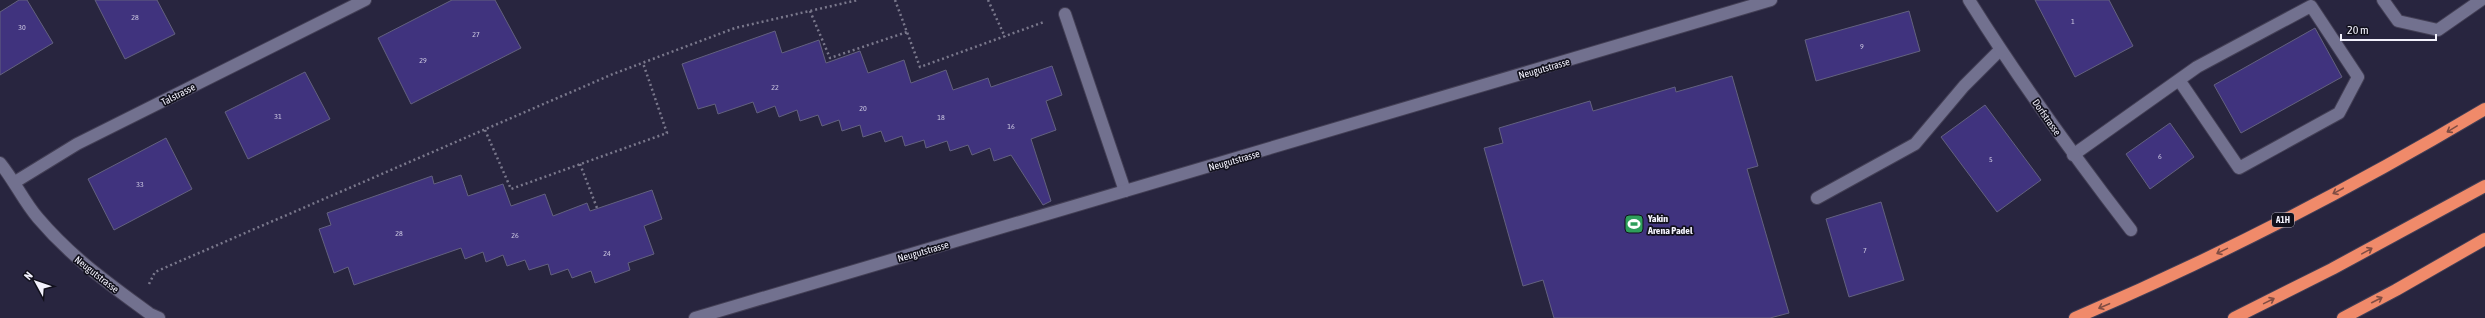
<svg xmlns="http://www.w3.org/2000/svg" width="2485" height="318" viewBox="0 0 2485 318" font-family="'Asap Condensed',sans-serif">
	<rect width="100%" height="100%" fill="#28253f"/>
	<!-- building -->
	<path fill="#40337e" stroke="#63617f" d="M19 0H27L53 43 0 75V12Z
		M95 0H157L175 34 125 59Z
		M452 0H495L521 48 411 104 378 38Z
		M2035 0H2109L2133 46 2075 77Z
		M1909 11 1920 51 1816 81 1805 40Z
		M2315 28 2342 77 2241 133 2214 85Z
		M775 31 782 53 819 40 826 63 860 51 868 73 904 60 911 83 946 70 953 90 988 78 991 87 1052 66 1062 95 1046 101 1056 130 1031 139 1051 201 1043 205 1011 155 994 161 990 148 972 155 968 145 950 151 947 141 926 148 924 140 905 146 902 136 885 142 881 131 863 137 860 125 842 131 839 120 822 126 818 115 800 121 797 110 779 117 775 106 757 113 753 102 718 114 715 104 698 109 682 64Z
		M305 72 330 119 248 159 225 112Z
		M1732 76 1758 166 1747 169 1789 313 1770 318H1554L1543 280 1523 286 1484 148 1503 143 1499 128 1590 101 1593 111 1675 87 1676 92Z
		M1985 105 2041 180 1997 212 1941 137Z
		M2170 123 2194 157 2150 189 2126 154Z
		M166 138 192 189 114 230 88 179Z
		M461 175 468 196 503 184 511 206 545 194 553 216 587 203 590 211 652 190 662 219 644 226 654 254 628 263 630 270 595 283 591 271 572 278 568 269 551 275 548 264 529 270 525 260 507 266 503 255 486 262 483 252 465 259 461 248 354 285 348 267 334 273 319 229 331 225 327 213 432 176 434 184Z
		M1881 202 1904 280 1849 297 1826 219Z"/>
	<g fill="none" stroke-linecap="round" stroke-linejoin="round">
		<!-- lane casing -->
		<g stroke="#433f55" stroke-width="14">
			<path id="lane" d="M2383 0 2398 21 2438 30 2481 0
				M1065 14 1125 191
				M2073 155 2197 67 2311 6 2358 77 2339 113 2239 168 2179 80
				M1817 198 1915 144 1964 86 2000 50"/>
		</g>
		<!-- street casing -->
		<g stroke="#433f55" stroke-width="14">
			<path id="street" d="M1969 0C2019 80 2074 156 2131 230
				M0 163C14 180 24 202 38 218 72 258 108 283 150 314L159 318
				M15 182 77 144 365 0
				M695 318 1771 0"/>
		</g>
		<!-- highway casing -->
		<g stroke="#433f55" stroke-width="14">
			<path id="highway" d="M2075 318C2216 258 2354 187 2485 109
				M2234 318 2332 269 2485 186
				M2343 318 2396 290 2485 239"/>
		</g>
		<!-- path -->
		<path stroke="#7a788c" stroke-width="2.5" stroke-dasharray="2 3" stroke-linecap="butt" d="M895 0 920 67 1044 22
			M988 0 1005 37
			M810 11 830 58 907 32
			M485 130 511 189 667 133 643 63
			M580 164 597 208
			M149 284 155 272 613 74 735 28 858 0"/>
		<!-- lane -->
		<use href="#lane" stroke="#72718f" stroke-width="12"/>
		<!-- street -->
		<use href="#street" stroke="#72718f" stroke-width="12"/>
		<!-- highway -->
		<use href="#highway" stroke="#f08a6a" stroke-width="12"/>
	</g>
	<!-- one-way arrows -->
	<defs><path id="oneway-shaft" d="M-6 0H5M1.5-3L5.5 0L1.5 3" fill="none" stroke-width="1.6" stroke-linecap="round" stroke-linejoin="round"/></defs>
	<g stroke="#804d43">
		<use href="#oneway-shaft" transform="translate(2452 129) rotate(149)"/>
		<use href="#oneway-shaft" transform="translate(2338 191) rotate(152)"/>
		<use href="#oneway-shaft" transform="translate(2222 251) rotate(154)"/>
		<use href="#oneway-shaft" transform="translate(2367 251) rotate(-29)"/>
		<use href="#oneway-shaft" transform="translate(2377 300) rotate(-27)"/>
		<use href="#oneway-shaft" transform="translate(2269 301) rotate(-26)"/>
		<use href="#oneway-shaft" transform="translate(2104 306) rotate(157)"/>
	</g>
	<!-- icons -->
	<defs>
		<g id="stadium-square" transform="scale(1)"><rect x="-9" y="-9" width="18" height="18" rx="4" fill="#2e9e5b" stroke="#11101c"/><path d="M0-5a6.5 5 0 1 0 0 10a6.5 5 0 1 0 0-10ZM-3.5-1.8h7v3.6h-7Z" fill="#fff"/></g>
	</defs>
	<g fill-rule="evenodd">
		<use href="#stadium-square" x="1634" y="224"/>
	</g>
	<g text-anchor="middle" stroke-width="3.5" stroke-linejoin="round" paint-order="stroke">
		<!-- number labels -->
		<g font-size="8" fill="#c6c2dd">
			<text x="135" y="20">28</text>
			<text x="2073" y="24">1</text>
			<text x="22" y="30">30</text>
			<text x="476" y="37">27</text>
			<text x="1862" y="49">9</text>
			<text x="423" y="63">29</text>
			<text x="775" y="90">22</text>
			<text x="863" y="111">20</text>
			<text x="278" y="119">31</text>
			<text x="941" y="120">18</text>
			<text x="1011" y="129">16</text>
			<text x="2160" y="159">6</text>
			<text x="1991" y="162">5</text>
			<text x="140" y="187">33</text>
			<text x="399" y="236">28</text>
			<text x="515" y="238">26</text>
			<text x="1865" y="253">7</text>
			<text x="607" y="256">24</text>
		</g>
		<!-- shield labels -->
		<rect fill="#11101c" stroke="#afaeba" stroke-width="1" x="2272" y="213" width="22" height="14" rx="3"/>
		<g font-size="9" font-weight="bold" fill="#f3f2fd">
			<text x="2283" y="223">A1H</text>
		</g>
		<!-- street labels -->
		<g font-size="10" fill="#f3f2fd" stroke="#11101c">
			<text transform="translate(1544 68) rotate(-16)" y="4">Neugutstrasse</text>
			<text transform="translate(178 94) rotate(-27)" y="4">Talstrasse</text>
			<text transform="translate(2047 117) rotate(55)" y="4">Dorfstrasse</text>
			<text transform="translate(1234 160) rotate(-16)" y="4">Neugutstrasse</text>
			<text transform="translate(923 251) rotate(-16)" y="4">Neugutstrasse</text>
			<text transform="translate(97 274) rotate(38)" y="4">Neugutstrasse</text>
		</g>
		<!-- poi labels -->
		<g font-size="10" font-weight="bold" fill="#f3f2fd" stroke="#11101c" text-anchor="start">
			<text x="1648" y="222">Yakin<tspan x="1648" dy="12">Arena Padel</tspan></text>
		</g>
	</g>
	<!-- north arrow -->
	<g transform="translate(36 282) rotate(310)" stroke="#11101c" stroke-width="3" paint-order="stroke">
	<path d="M0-3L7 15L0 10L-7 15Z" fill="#f3f2fd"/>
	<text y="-6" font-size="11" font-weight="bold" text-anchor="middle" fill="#f3f2fd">N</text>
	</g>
	<!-- scale -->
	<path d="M2341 34v6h95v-6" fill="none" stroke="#f3f2fd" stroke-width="2"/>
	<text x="2347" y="34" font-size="12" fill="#f3f2fd" stroke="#11101c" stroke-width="3" paint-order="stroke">20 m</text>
</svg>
